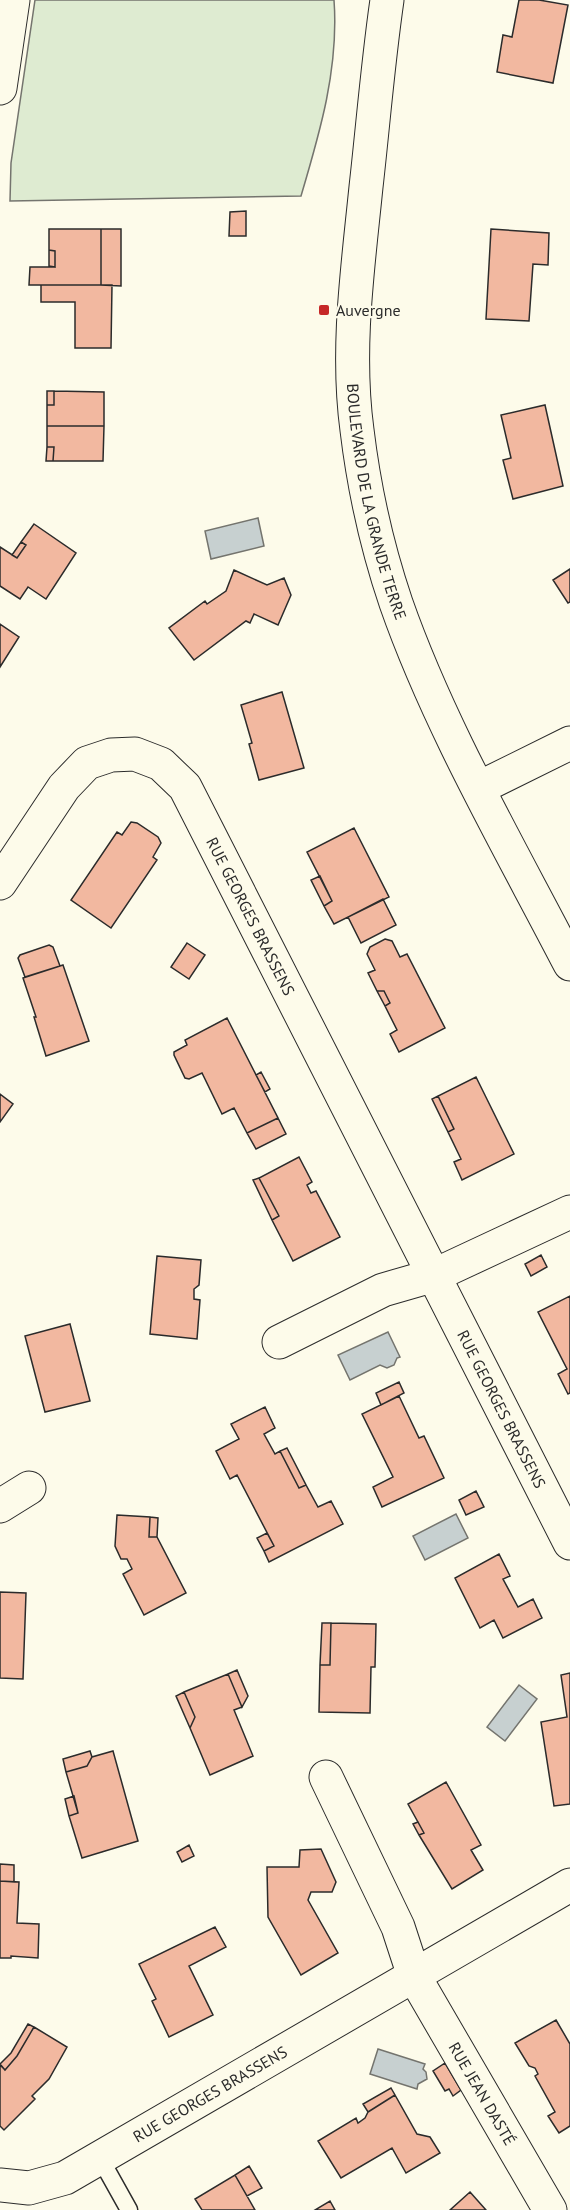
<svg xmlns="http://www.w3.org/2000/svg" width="570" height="2210" viewBox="0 0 570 2210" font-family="'PT Sans',sans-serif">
	<rect width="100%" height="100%" fill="#fdfbea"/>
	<!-- green -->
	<path fill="#deebd1" stroke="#74746e" stroke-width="1.5" d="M35 0H334C339 68 320 132 301 196L10 201 11 163Z"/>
	<!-- water -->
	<path fill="#c7d0d0" stroke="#74746e" stroke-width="1.5" d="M258 518 264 546 211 559 205 531Z
		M388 1332 400 1357 397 1358 394 1365 387 1368 380 1365 350 1380 338 1355Z
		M456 1514 468 1538 425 1560 413 1536Z
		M519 1685 537 1699 505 1741 487 1727Z
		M378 2049 425 2064 423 2069 426 2072 427 2079 418 2084 417 2089 370 2074Z"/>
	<!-- building -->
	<path fill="#f2b8a0" stroke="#2b2b2b" stroke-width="1.5" d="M519 0H539L568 5 553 83 497 72 503 35 512 37Z
		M246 211V236H229L230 212Z
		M49 229H101V285H29L30 267H55V251L49 250Z
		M101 229H121V286L101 285Z
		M491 229 549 233 548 265 533 264 529 321 486 319Z
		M49 250 55 251V267L49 266Z
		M41 285H112L111 348H75V302H41Z
		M47 391H54V405H47Z
		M54 391 104 392V426H47V405H54Z
		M545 405 563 486 513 499 503 460 511 458 501 415Z
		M47 426H104L103 461H53L54 447H47Z
		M47 447H54L53 461H46Z
		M34 524 76 553 46 599 28 587 20 599 0 586V547L17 558 26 545 21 542Z
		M21 542 26 545 17 558 12 555Z
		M570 569V602L568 603 553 580Z
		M234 570 267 585 284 578 291 595 278 625 254 614 250 623 246 621 194 660 169 628 205 601 207 604 226 591Z
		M0 624 19 637 0 667Z
		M282 692 304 768 259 780 249 744 252 743 241 705Z
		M131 822 137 823 158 837 161 843 153 857 157 860 111 928 71 900 117 832 122 835Z
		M354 828 389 897 334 924 324 906 332 901 307 852Z
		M320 876 332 901 324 906 311 880Z
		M383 899 396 925 361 943 348 917Z
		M385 939 392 941 400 957 407 954 445 1028 399 1052 390 1034 397 1030 385 1006 390 1003 384 991H377L368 973 375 970 367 954 370 947Z
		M187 943 205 955 189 979 171 967Z
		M49 945 53 947 60 966 25 977 18 958 20 955Z
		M63 965 89 1041 46 1056 34 1017H36L23 978Z
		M377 991H384L390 1003 385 1006Z
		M227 1018 278 1118 247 1133 234 1108 222 1114 202 1073 189 1079 185 1078 174 1055V1052L187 1045 185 1040Z
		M261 1072 270 1089 265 1092 256 1075Z
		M476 1077 514 1154 462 1180 454 1162 461 1159 448 1132 454 1129 438 1096Z
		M0 1094 13 1104 0 1122Z
		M438 1096 454 1129 448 1132 432 1099Z
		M278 1118 286 1134 256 1149 247 1133Z
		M299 1157 312 1182 307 1185 311 1193 316 1191 340 1237 293 1261 272 1220 279 1216 259 1178Z
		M259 1178 279 1216 272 1220 253 1180Z
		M541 1255 547 1267 531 1276 525 1264Z
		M157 1256 201 1260 199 1285 194 1289V1299L200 1300 197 1339 150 1334Z
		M570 1296V1393L568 1394 558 1374 567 1369 538 1312Z
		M70 1324 90 1401 45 1412 25 1336Z
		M399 1382 404 1393 381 1405 376 1393Z
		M399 1396 419 1438 424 1436 444 1478 382 1507 373 1487 393 1477 362 1414Z
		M265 1407 275 1428 264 1434 275 1454 280 1451 299 1488 306 1485 318 1507 331 1501 343 1524 269 1562 264 1551 274 1546 237 1475 230 1479 216 1451 239 1439 231 1424Z
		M287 1448 306 1485 299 1488 280 1451Z
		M476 1491 484 1507 466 1515 459 1500Z
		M117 1515 150 1517 149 1537H157L186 1593 144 1615 123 1574 132 1569 127 1559H121L115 1546Z
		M150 1517 158 1518 157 1537H149Z
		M267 1533 274 1546 264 1551 257 1538Z
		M499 1554 510 1576 503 1579 518 1607 533 1599 542 1618 503 1638 494 1620 480 1628 455 1578Z
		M0 1592 26 1593 23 1679 0 1678Z
		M322 1623H331L330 1665H320Z
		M331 1623 376 1624 375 1667H371L370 1713 319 1712 320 1665H330Z
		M237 1670 248 1696 242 1707 228 1674Z
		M570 1673V1804L554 1806 541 1722 567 1717 561 1675Z
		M228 1674 242 1707 234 1710 253 1756 210 1775 190 1728 195 1717 184 1692Z
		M184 1692 195 1717 190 1728 176 1696Z
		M90 1751 92 1757 87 1766 66 1772 63 1759Z
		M113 1751 138 1841 82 1858 69 1816 78 1813 66 1772 87 1766 92 1757Z
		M446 1782 481 1845 471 1850 483 1870 452 1889 419 1835 424 1833 408 1804Z
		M74 1796 78 1813 69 1816 65 1799Z
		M418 1822 424 1833 419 1835 413 1824Z
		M189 1845 194 1856 182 1862 177 1852Z
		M321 1849 336 1882 332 1892H311L308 1900 338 1953 301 1975 268 1917 267 1867H299L300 1850Z
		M0 1864 14 1865V1882L0 1881Z
		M0 1881 19 1882 17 1923 39 1924 38 1958 11 1956V1958H0Z
		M215 1927 226 1947 189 1966 213 2015 169 2037 152 2001 156 1999 139 1964Z
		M556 2020 570 2044V2126L559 2133 548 2116 555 2112 535 2076 538 2074 535 2068 529 2066 515 2043Z
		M28 2024 34 2027 17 2056 5 2070 0 2064 11 2053Z
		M34 2027 67 2047 49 2079 32 2096 35 2099 4 2130 0 2126V2065L5 2070 17 2056Z
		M445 2063 461 2090 453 2096 449 2089 445 2091 433 2071Z
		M391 2088 395 2095 368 2112 363 2104Z
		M395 2095 417 2134 430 2137 440 2153 406 2173 392 2148 341 2178 318 2141 356 2118 358 2123 365 2118 368 2112Z
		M249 2166 262 2188 247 2196 235 2175Z
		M235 2175 255 2210H202L195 2199Z
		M470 2192 486 2210H450Z
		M330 2201 335 2210H315Z"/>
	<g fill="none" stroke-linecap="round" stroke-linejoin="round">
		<!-- service casing -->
		<g stroke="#2b2b2b" stroke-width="19">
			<path id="service" d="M100 2158 129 2210"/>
		</g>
		<!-- minor casing -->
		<g stroke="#2b2b2b" stroke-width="35">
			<g id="minor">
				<path d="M0 88 13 0"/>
				<path d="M479 788 570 743"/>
				<path id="s1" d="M0 883 64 787 87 763 111 755 135 754 161 764 185 787 570 1543"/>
				<path d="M279 1342 383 1290 435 1275 570 1212"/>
				<path d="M0 1506 29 1488"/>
				<path id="s2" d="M326 1777 398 1927 414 1976 550 2210"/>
				<path id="s3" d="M0 2185 29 2188 65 2178 570 1885"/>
			</g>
		</g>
		<!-- tertiary casing -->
		<g stroke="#2b2b2b" stroke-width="35">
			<g id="tertiary">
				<path id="s4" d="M387 0C378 62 373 125 366 187 358 267 346 349 357 430 364 488 377 547 396 603 439 726 510 848 570 964"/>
			</g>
		</g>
		<!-- service -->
		<use href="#service" stroke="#fdfbea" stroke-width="16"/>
		<!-- minor -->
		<use href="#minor" stroke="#fdfbea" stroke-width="33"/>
		<!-- tertiary -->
		<use href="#tertiary" stroke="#fdfbea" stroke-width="33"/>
	</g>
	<!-- markers -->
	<rect fill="#c62828" stroke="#fdfbea" stroke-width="2" x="318" y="304" width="12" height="12" rx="3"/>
	<g text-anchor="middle" stroke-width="4.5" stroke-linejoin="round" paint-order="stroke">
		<!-- poi labels -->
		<g font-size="16" fill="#2b2b2b" stroke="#fdfbea" text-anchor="start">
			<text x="336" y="316">Auvergne</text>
		</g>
		<!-- street labels -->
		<g font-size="16" fill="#2b2b2b" stroke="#fdfbea">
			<text dy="6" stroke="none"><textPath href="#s4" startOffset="506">BOULEVARD DE LA GRANDE TERRE</textPath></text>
			<text dy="6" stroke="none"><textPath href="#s1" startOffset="404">RUE GEORGES BRASSENS</textPath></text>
			<text dy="6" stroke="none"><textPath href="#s1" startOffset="957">RUE GEORGES BRASSENS</textPath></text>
			<text dy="6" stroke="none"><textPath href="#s2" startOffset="354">RUE JEAN DASTÉ</textPath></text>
			<text dy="6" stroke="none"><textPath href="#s3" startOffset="234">RUE GEORGES BRASSENS</textPath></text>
		</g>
	</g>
</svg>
